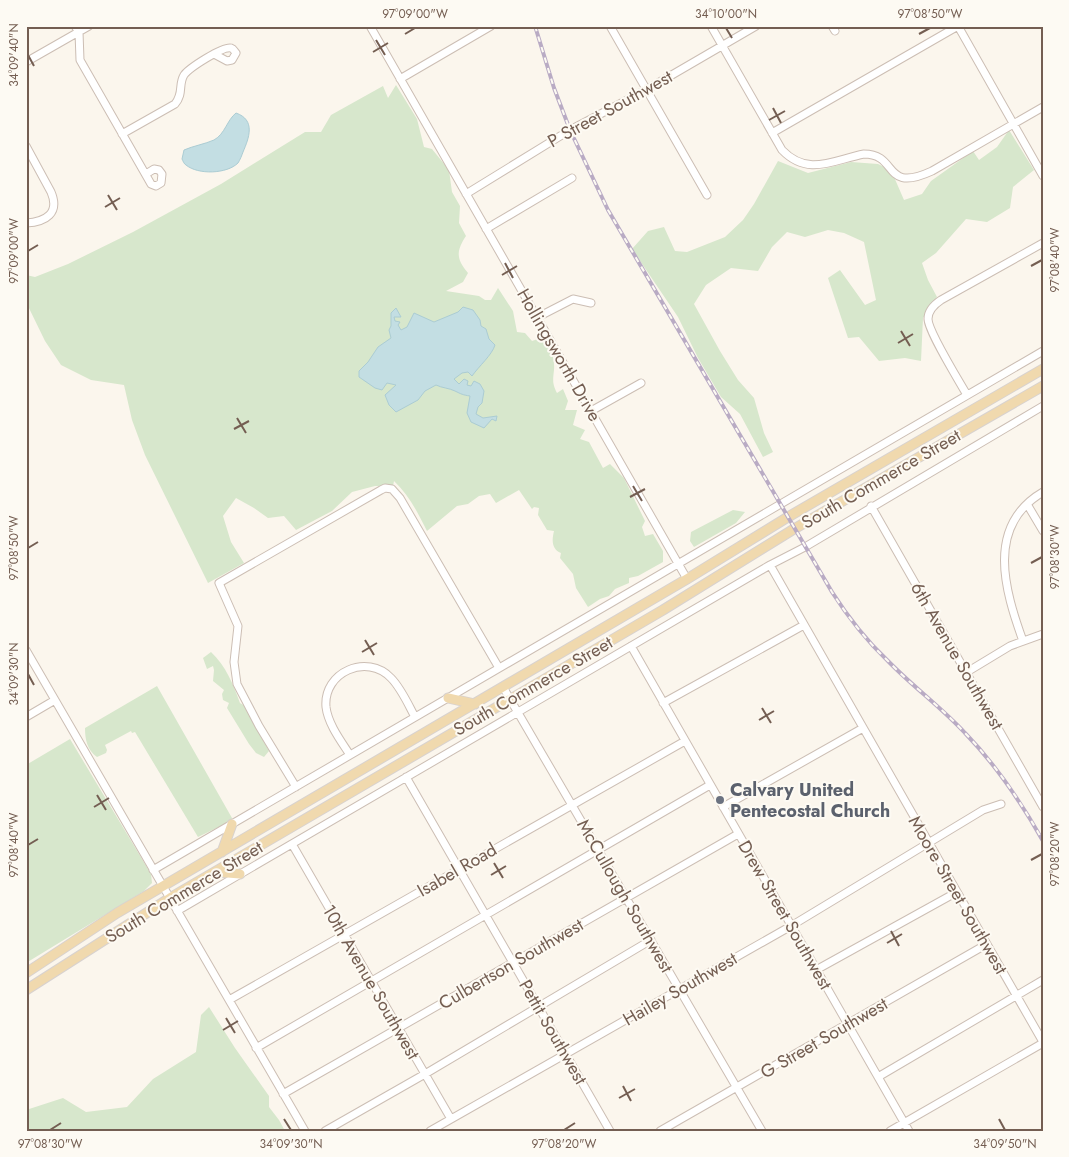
<svg xmlns="http://www.w3.org/2000/svg" width="1069" height="1157" viewBox="0 0 1069 1157" font-family="Jost,sans-serif">
	<rect width="100%" height="100%" fill="#fbf6ed"/>
	<!-- green -->
	<path fill="#d7e7cc" d="M396 85 417 119 424 147 432 149 449 170 452 192 460 206 459 223 466 236C456 251 456 259 468 273L463 282 446 291 479 296 485 300H491L498 288 513 311 517 332 525 333 532 341 538 339 546 340C551 349 555 359 554 370 553 380 552 383 557 393L563 389 568 401 565 410H577L573 425 585 430 580 439 589 442 603 468 610 464 624 478 645 521 642 527 645 536 653 534 663 551V562L638 576 629 578V583L615 589 609 596 600 599 588 607 576 588 573 574 560 558 561 553C551 549 552 539 554 531L547 530 538 515 539 508 534 507 532 509 519 490 496 503 490 494 479 496 468 504 457 506 427 531C418 513 409 495 394 481L393 486H375L352 492 332 511 296 530 284 516 268 518 254 508 236 498 223 516 231 542 244 563 208 583 145 455 132 420 124 385 91 380 61 365 45 341 26 302V275L35 277 68 264 133 232 221 184 305 132H321L331 115 383 86 388 98Z
		M1009 130 1034 170 1013 187 1010 208 987 222 966 219 936 253 922 263 928 280 937 297 923 318 921 361 905 358 879 361 859 337 848 338 828 278 840 270 865 305 876 300 864 242 844 233 828 230 805 237 787 232 772 247 758 271 731 268 706 285 694 304 720 351 738 380 754 398 764 433 773 452 763 457 740 414 721 397 698 358 678 317 632 249 648 231 664 227 675 251 687 252 725 237 743 220 754 204 778 161 808 173 851 162 878 164 891 170 904 200 922 194 931 181 973 151 979 160 997 147Z
		M733 510 745 512 736 523 694 547 690 541 691 532Z
		M211 652C226 666 233 684 240 703L245 706 269 751 264 757 256 753 249 744 227 708 229 703 223 700 222 694 224 690 213 681 214 670 213 666 207 669 203 658Z
		M157 686 232 818 231 821 198 837 135 732 132 733 131 731 105 745 107 750 106 753 97 757C87 750 85 739 85 728Z
		M70 739 151 874 152 883 144 891 26 963V765Z
		M209 1007 235 1048 269 1096V1107L279 1120 285 1131H26V1110L63 1098 86 1112 127 1107 153 1079 196 1052 201 1015Z"/>
	<!-- water -->
	<path fill="#c3dee3" stroke="#abccd3" d="M236 113C256 120 249 138 243 152 242 155 240 160 238 163 227 174 198 175 186 165 184 164 183 161 182 159L184 150C193 146 205 144 214 140 225 134 227 120 236 113Z
		M463 307 473 310 480 320 481 326 486 329 489 339 495 345C492 355 479 366 472 376L468 372 462 373 454 379 459 384 464 379 468 381 467 385 471 386 474 381 480 384 484 391 482 403 478 407 476 414 483 418 497 416 496 421 492 419 484 428 471 422 467 413 470 396C463 395 461 394 455 391 449 388 442 388 436 385L425 391 418 400 396 412 389 405 385 395 396 385 387 383 382 390 375 388 359 377V371L368 362 378 347 391 338 389 330 391 326V313L396 308 401 317H394L395 321 400 322 398 325 401 330 407 327 414 313 434 322 458 312Z"/>
	<g fill="none" stroke-linecap="round" stroke-linejoin="round">
		<!-- minor casing -->
		<g stroke="#ccbeb4" stroke-width="9">
			<path id="minor" d="M75 26 79 32 80 60 151 184 156 186 161 183 162 174 159 170 154 169 146 174
				M370 26 687 579
				M610 26 707 195
				M711 26 782 150C808 177 833 160 864 154 899 154 882 194 932 171L1043 107
				M832 26 835 31
				M958 26 1043 176
				M26 62 89 26
				M400 79 491 26
				M772 133 958 26
				M122 134 175 104C184 93 178 85 184 75 189 68 223 46 231 48 234 49 234 51 236 53L232 60 227 61 214 54
				M26 146 51 192C60 213 46 222 26 223
				M466 194 570 130 646 90 756 26
				M486 229 572 178
				M538 317 573 299 591 303
				M967 395C959 381 928 331 928 319 928 311 935 304 941 300L1043 243
				M591 411 641 383
				M1027 504 1043 531
				M871 506 1043 807
				M770 565 1043 1042
				M1023 641C1005 591 985 526 1043 492
				M631 646 909 1131
				M26 650 305 1131
				M967 672 1010 646 1043 634
				M503 687 762 1131
				M663 703 804 625
				M26 717 55 700
				M350 755C341 741 328 724 326 707 323 672 367 653 391 678 401 688 408 704 415 717
				M406 777 610 1131
				M296 787 259 726 237 684 234 662 238 626 219 583 381 490 385 488 392 489 400 498 499 668
				M723 807 863 728
				M292 844 451 1119
				M153 870 1043 351
				M177 911 770 565 805 547 1043 406
				M816 970 957 892
				M229 1000 685 741
				M256 1048 710 785
				M878 1077 1043 980
				M283 1094 738 834
				M325 1131 425 1074 651 940
				M430 1131 791 926 983 810 1001 804
				M660 1131 987 944
				M890 1131 1043 1043"/>
		</g>
		<!-- major casing -->
		<g stroke="#d8d2cf" stroke-width="11">
			<path id="major" d="M448 698 475 704
				M222 852 232 824
				M216 872 240 874
				M26 973 117 913 687 579 788 517 1043 369
				M26 990 170 898 663 610 794 529 1043 386"/>
		</g>
		<!-- minor -->
		<use href="#minor" stroke="#fff" stroke-width="7"/>
		<!-- major -->
		<use href="#major" stroke="#f0d9ae" stroke-width="9"/>
		<!-- rail casing -->
		<g stroke="#b9abc4" stroke-width="4">
			<path id="rail" d="M535 26 554 88 570 130 608 210 832 592C848 617 866 640 887 660 912 686 941 707 965 733 996 765 1021 802 1043 841"/>
		</g>
		<!-- rail -->
		<use href="#rail" stroke="#fdfaf3" stroke-width="2" stroke-dasharray="5.5" stroke-linecap="butt"/>
	</g>
	<!-- ticks -->
	<path fill="none" stroke="#745e52" stroke-width="2" d="M726 28 732 38M405 34 415 28M919 34 930 28M376 40 385 55M373 52 388 43M28 55 34 66M773 108 781 123M769 120 785 111M108 195 117 210M105 207 120 198M28 251 38 245M505 263 513 278M1031 266 1042 260M502 275 517 266M901 331 910 346M898 343 913 334M237 418 246 433M234 429 249 421M633 486 642 501M630 497 645 489M28 548 38 542M1031 563 1042 557M365 640 374 655M362 652 377 643M28 674 34 685M762 708 771 723M759 720 774 711M97 795 106 810M94 807 109 798M28 845 38 839M1031 860 1042 854M494 863 503 878M491 875 506 866M891 931 899 946M887 943 902 934M226 1018 235 1033M223 1030 238 1021M623 1086 631 1101M619 1098 635 1089M284 1119 291 1130M999 1119 1005 1130M50 1130 61 1123M564 1130 575 1123"/>
	<!-- markers -->
	<circle fill="#6b7280" stroke="#fdfaf3" stroke-width="2" cx="720" cy="800" r="5"/>
	<g text-anchor="middle" stroke-width="4" stroke-linejoin="round" paint-order="stroke">
		<!-- street labels -->
		<g font-size="18" fill="#745e52" stroke="#fdfaf3">
			<text transform="translate(610 109) rotate(-29)" y="6">P Street Southwest</text>
			<text transform="translate(559 355) rotate(60)" y="6">Hollingsworth Drive</text>
			<text transform="translate(881 479) rotate(-30)" y="6">South Commerce Street</text>
			<text transform="translate(957 656) rotate(60)" y="6">6th Avenue Southwest</text>
			<text transform="translate(533 686) rotate(-30)" y="6">South Commerce Street</text>
			<text transform="translate(457 870) rotate(-30)" y="6">Isabel Road</text>
			<text transform="translate(184 892) rotate(-31)" y="6">South Commerce Street</text>
			<text transform="translate(958 895) rotate(60)" y="6">Moore Street Southwest</text>
			<text transform="translate(625 896) rotate(60)" y="6">McCullough Southwest</text>
			<text transform="translate(785 915) rotate(60)" y="6">Drew Street Southwest</text>
			<text transform="translate(511 964) rotate(-30)" y="6">Culbertson Southwest</text>
			<text transform="translate(371 982) rotate(60)" y="6">10th Avenue Southwest</text>
			<text transform="translate(680 989) rotate(-30)" y="6">Hailey Southwest</text>
			<text transform="translate(553 1032) rotate(60)" y="6">Pettit Southwest</text>
			<text transform="translate(824 1038) rotate(-30)" y="6">G Street Southwest</text>
		</g>
		<!-- worship labels -->
		<g font-size="18" font-weight="bold" fill="#5b616d" stroke="#fdfaf3" text-anchor="start">
			<text x="730" y="796">Calvary United<tspan x="730" dy="21">Pentecostal Church</tspan></text>
		</g>
	</g>
	<!-- border -->
	<rect width="1069" height="1157" fill="none" stroke="#fdfaf3" stroke-width="55"/>
	<rect x="28" y="28" width="1014" height="1102" fill="none" stroke="#745e52" stroke-width="2"/>
	<g font-size="12" text-anchor="middle" fill="#745e52">
		<text x="415" y="18">97°09'00"W</text>
		<text x="726" y="18">34°10'00"N</text>
		<text x="930" y="18">97°08'50"W</text>
		<text transform="translate(14 55) rotate(-90)" y="4">34°09'40"N</text>
		<text transform="translate(14 251) rotate(-90)" y="4">97°09'00"W</text>
		<text transform="translate(1055 260) rotate(-90)" y="4">97°08'40"W</text>
		<text transform="translate(14 548) rotate(-90)" y="4">97°08'50"W</text>
		<text transform="translate(1055 557) rotate(-90)" y="4">97°08'30"W</text>
		<text transform="translate(14 674) rotate(-90)" y="4">34°09'30"N</text>
		<text transform="translate(14 845) rotate(-90)" y="4">97°08'40"W</text>
		<text transform="translate(1055 854) rotate(-90)" y="4">97°08'20"W</text>
		<text x="50" y="1148">97°08'30"W</text>
		<text x="291" y="1148">34°09'30"N</text>
		<text x="564" y="1148">97°08'20"W</text>
		<text x="1005" y="1148">34°09'50"N</text>
	</g>
</svg>
